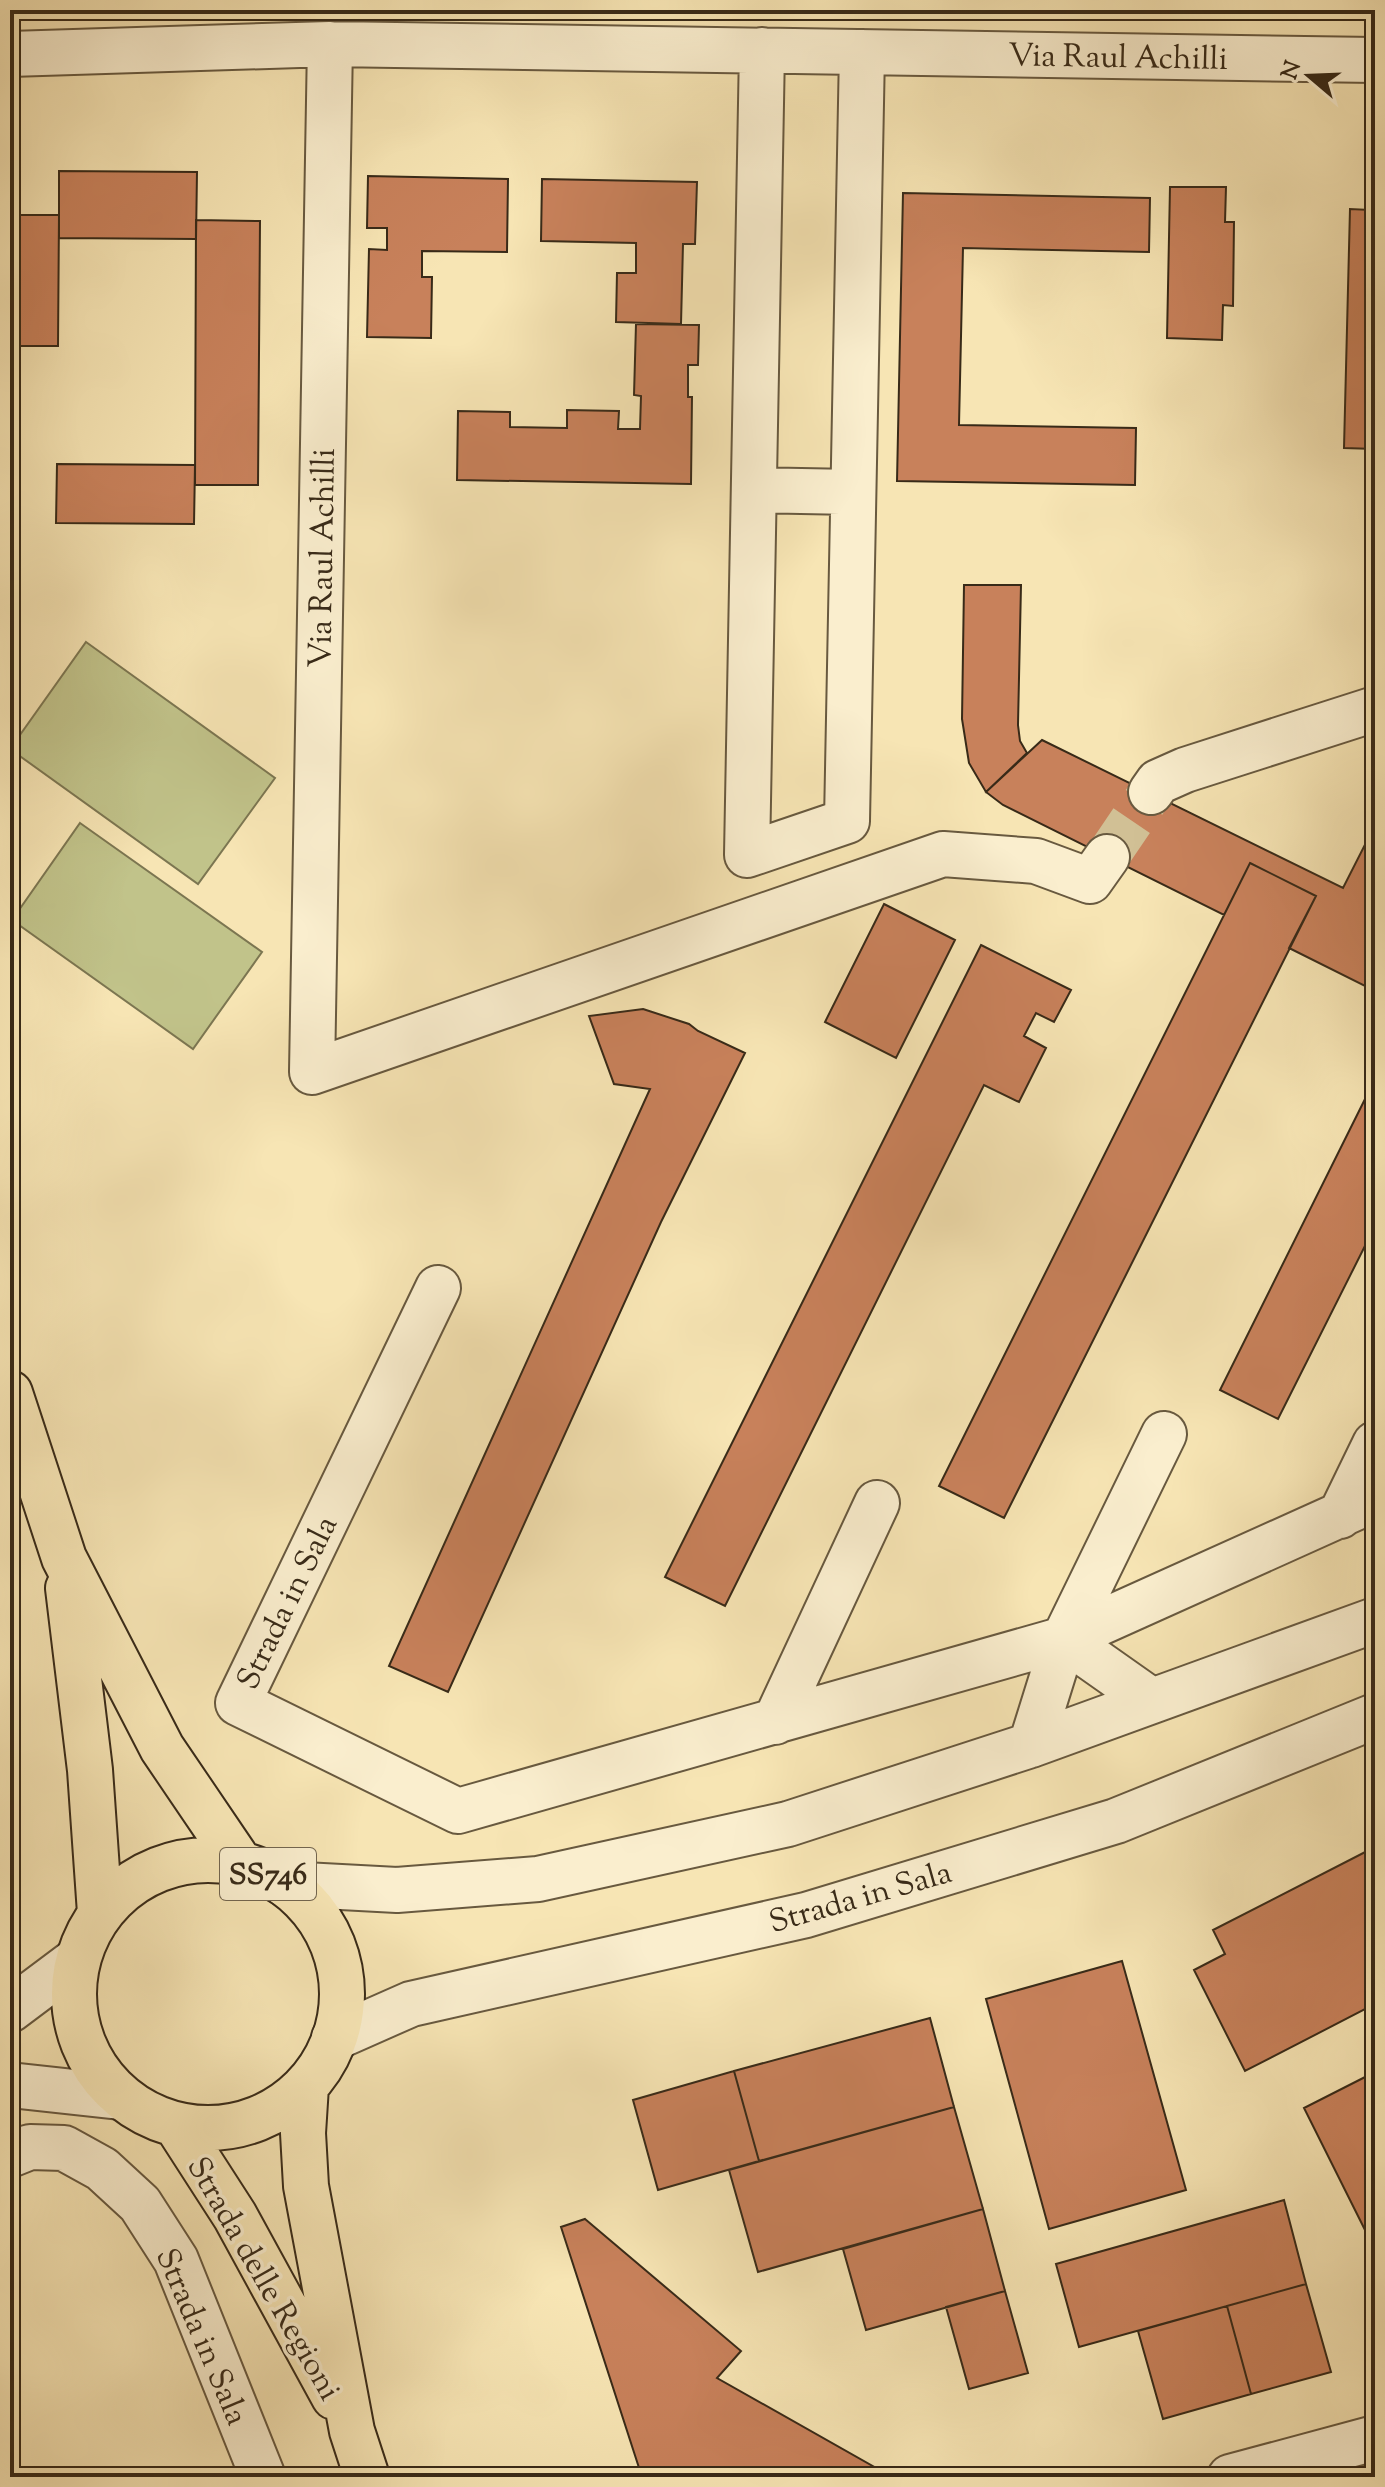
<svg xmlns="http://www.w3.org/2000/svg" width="1385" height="2487" viewBox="0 0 1385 2487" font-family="'Sorts Mill Goudy',serif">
	<rect width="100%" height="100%" fill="#f7e5b4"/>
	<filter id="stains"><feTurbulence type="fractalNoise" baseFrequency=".0025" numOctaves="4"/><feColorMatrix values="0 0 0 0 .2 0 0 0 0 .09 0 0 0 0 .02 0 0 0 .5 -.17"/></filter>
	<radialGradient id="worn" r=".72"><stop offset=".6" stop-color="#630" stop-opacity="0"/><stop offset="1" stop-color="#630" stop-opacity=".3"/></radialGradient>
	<!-- green -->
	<path fill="#c1c38a" stroke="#7c7651" stroke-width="2" d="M57 10H332V18L57 13Z
		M86 642 275 778 198 884 10 749Z
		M80 823 262 952 193 1049 12 920Z"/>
	<!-- building -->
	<path fill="#c8815b" stroke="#382a18" stroke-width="2" d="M59 171 197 172 196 239 59 238Z
		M368 176 508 179 507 252 422 251V277H432L431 338 367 337 369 249 387 250V228H367Z
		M542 179 697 182 695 244H683L681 324 616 322 617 273H636V243L541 241Z
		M1170 187H1226L1225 222H1234L1233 306 1223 305 1222 340 1167 338Z
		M903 193 1150 198 1149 252 963 248 959 425 1136 428 1135 485 897 481Z
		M1370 199H1375V449L1344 448 1350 209 1370 210Z
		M10 215H59L58 346H10Z
		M196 220 260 221 258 485H195Z
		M636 324 699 325 698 365H688V397H692L691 484 457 480 458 411 510 412V427L567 428V410L619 411 618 429H640L641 396 634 395Z
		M57 464 195 465 194 524 56 523Z
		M964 585H1021L1018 725 1020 741 1027 753 986 792 969 763 962 719Z
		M1042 740 1343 888 1375 825V991L1289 948 1316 896 1250 863 1224 915 1003 805 986 792Z
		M1250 863 1316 896 1004 1518 939 1486Z
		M884 904 955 940 896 1058 825 1022Z
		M981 945 1071 990 1054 1022 1036 1013 1024 1036 1046 1048 1019 1102 984 1085 725 1606 665 1577Z
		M643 1009 689 1024 698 1031 745 1053 661 1222 448 1692 389 1666 650 1089 614 1084 589 1016Z
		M1375 1079V1226L1278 1419 1220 1390Z
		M1375 1847V2004L1245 2071 1194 1970 1225 1954 1213 1930Z
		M1122 1961 1186 2190 1049 2229 986 1999Z
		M930 2018 954 2107 759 2161 734 2071Z
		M734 2071 759 2161 658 2190 633 2100Z
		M1375 2072V2250L1304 2108Z
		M954 2107 983 2209 758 2272 729 2170Z
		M1284 2200 1306 2284 1079 2347 1056 2264Z
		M983 2209 1005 2291 866 2330 843 2249Z
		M585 2219 741 2351 717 2378 892 2477H642L561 2227Z
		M1306 2284 1331 2372 1251 2394 1227 2306Z
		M1005 2291 1028 2373 969 2389 946 2307Z
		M1227 2306 1251 2394 1163 2419 1138 2331Z"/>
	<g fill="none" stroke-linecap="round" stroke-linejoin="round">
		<!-- minor-tunnel -->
		<path stroke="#d1c095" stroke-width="44" stroke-dasharray="44 22" stroke-linecap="butt" d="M1107 857 1151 792"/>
		<!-- minor casing -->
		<g stroke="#68593f" stroke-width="48">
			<path id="minor" d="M330 44 312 1072 943 854 1036 861 1090 881 1107 857
				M762 50 747 855 847 821 862 52
				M10 54 330 44 1375 60
				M754 490 853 492
				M1151 792 1158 782 1185 770 1375 709
				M438 1288 238 1703 458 1811 1064 1639 1375 1499
				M1340 1516 1375 1444
				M1064 1639 1152 1701
				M775 1722 877 1503
				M1031 1745 1064 1639 1164 1434
				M285 1884 397 1890 538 1879 788 1824 1031 1745 1375 1620
				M10 2010 78 1959
				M334 2038 411 2004 806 1915 1116 1821 1375 1716
				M10 2085 120 2097
				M10 2155 30 2147 64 2148 102 2169 140 2204 176 2260 263 2477
				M1230 2477 1375 2438"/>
		</g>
		<!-- major casing -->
		<g stroke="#382a18" stroke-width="48">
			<path id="major" d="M10 1393 64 1558 162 1748 240 1863
				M68 1588 90 1770 100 1913
				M74 1994a134 134 0 1 1 268 0a134 134 0 1 1-268 0Z
				M306 2086 303 2133 306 2186 352 2431 367 2477
				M177 2126 235 2216 334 2397"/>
		</g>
		<!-- minor -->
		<use href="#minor" stroke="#faeece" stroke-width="44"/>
		<!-- major -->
		<use href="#major" stroke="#f7e5b4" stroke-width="44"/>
	</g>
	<g text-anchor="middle" stroke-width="7" stroke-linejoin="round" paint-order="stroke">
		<!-- shield labels -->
		<rect fill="#faeece" stroke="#72654f" stroke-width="2" x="220" y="1848" width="96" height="52" rx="6"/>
		<g font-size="30" font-weight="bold" fill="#382a18">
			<text x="268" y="1884">SS746</text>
		</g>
		<!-- street labels -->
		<g font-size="32" fill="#382a18" stroke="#faeece">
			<text transform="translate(1118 56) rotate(1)" y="11">Via Raul Achilli</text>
			<text transform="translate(321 558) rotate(-89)" y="11">Via Raul Achilli</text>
			<text transform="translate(286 1602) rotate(-64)" y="11">Strada in Sala</text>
			<text transform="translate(860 1896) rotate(-16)" y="11">Strada in Sala</text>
			<text transform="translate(265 2278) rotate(60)" y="11">Strada delle Regioni</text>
			<text transform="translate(203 2336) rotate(67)" y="11">Strada in Sala</text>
		</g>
	</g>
	<!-- margin -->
	<rect width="1385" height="2487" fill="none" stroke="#f7e5b4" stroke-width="40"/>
	<rect x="12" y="12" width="1361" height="2463" fill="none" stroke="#382a18" stroke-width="4"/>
	<rect x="20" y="20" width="1345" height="2447" fill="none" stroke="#382a18" stroke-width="2"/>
	<!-- north arrow -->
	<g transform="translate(1309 76) rotate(289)" stroke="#faeece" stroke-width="6" paint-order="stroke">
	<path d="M0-6L14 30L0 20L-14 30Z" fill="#382a18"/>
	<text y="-12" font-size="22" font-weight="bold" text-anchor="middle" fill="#382a18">N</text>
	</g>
	<rect width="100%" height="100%" filter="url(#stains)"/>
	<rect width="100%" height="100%" fill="url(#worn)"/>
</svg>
